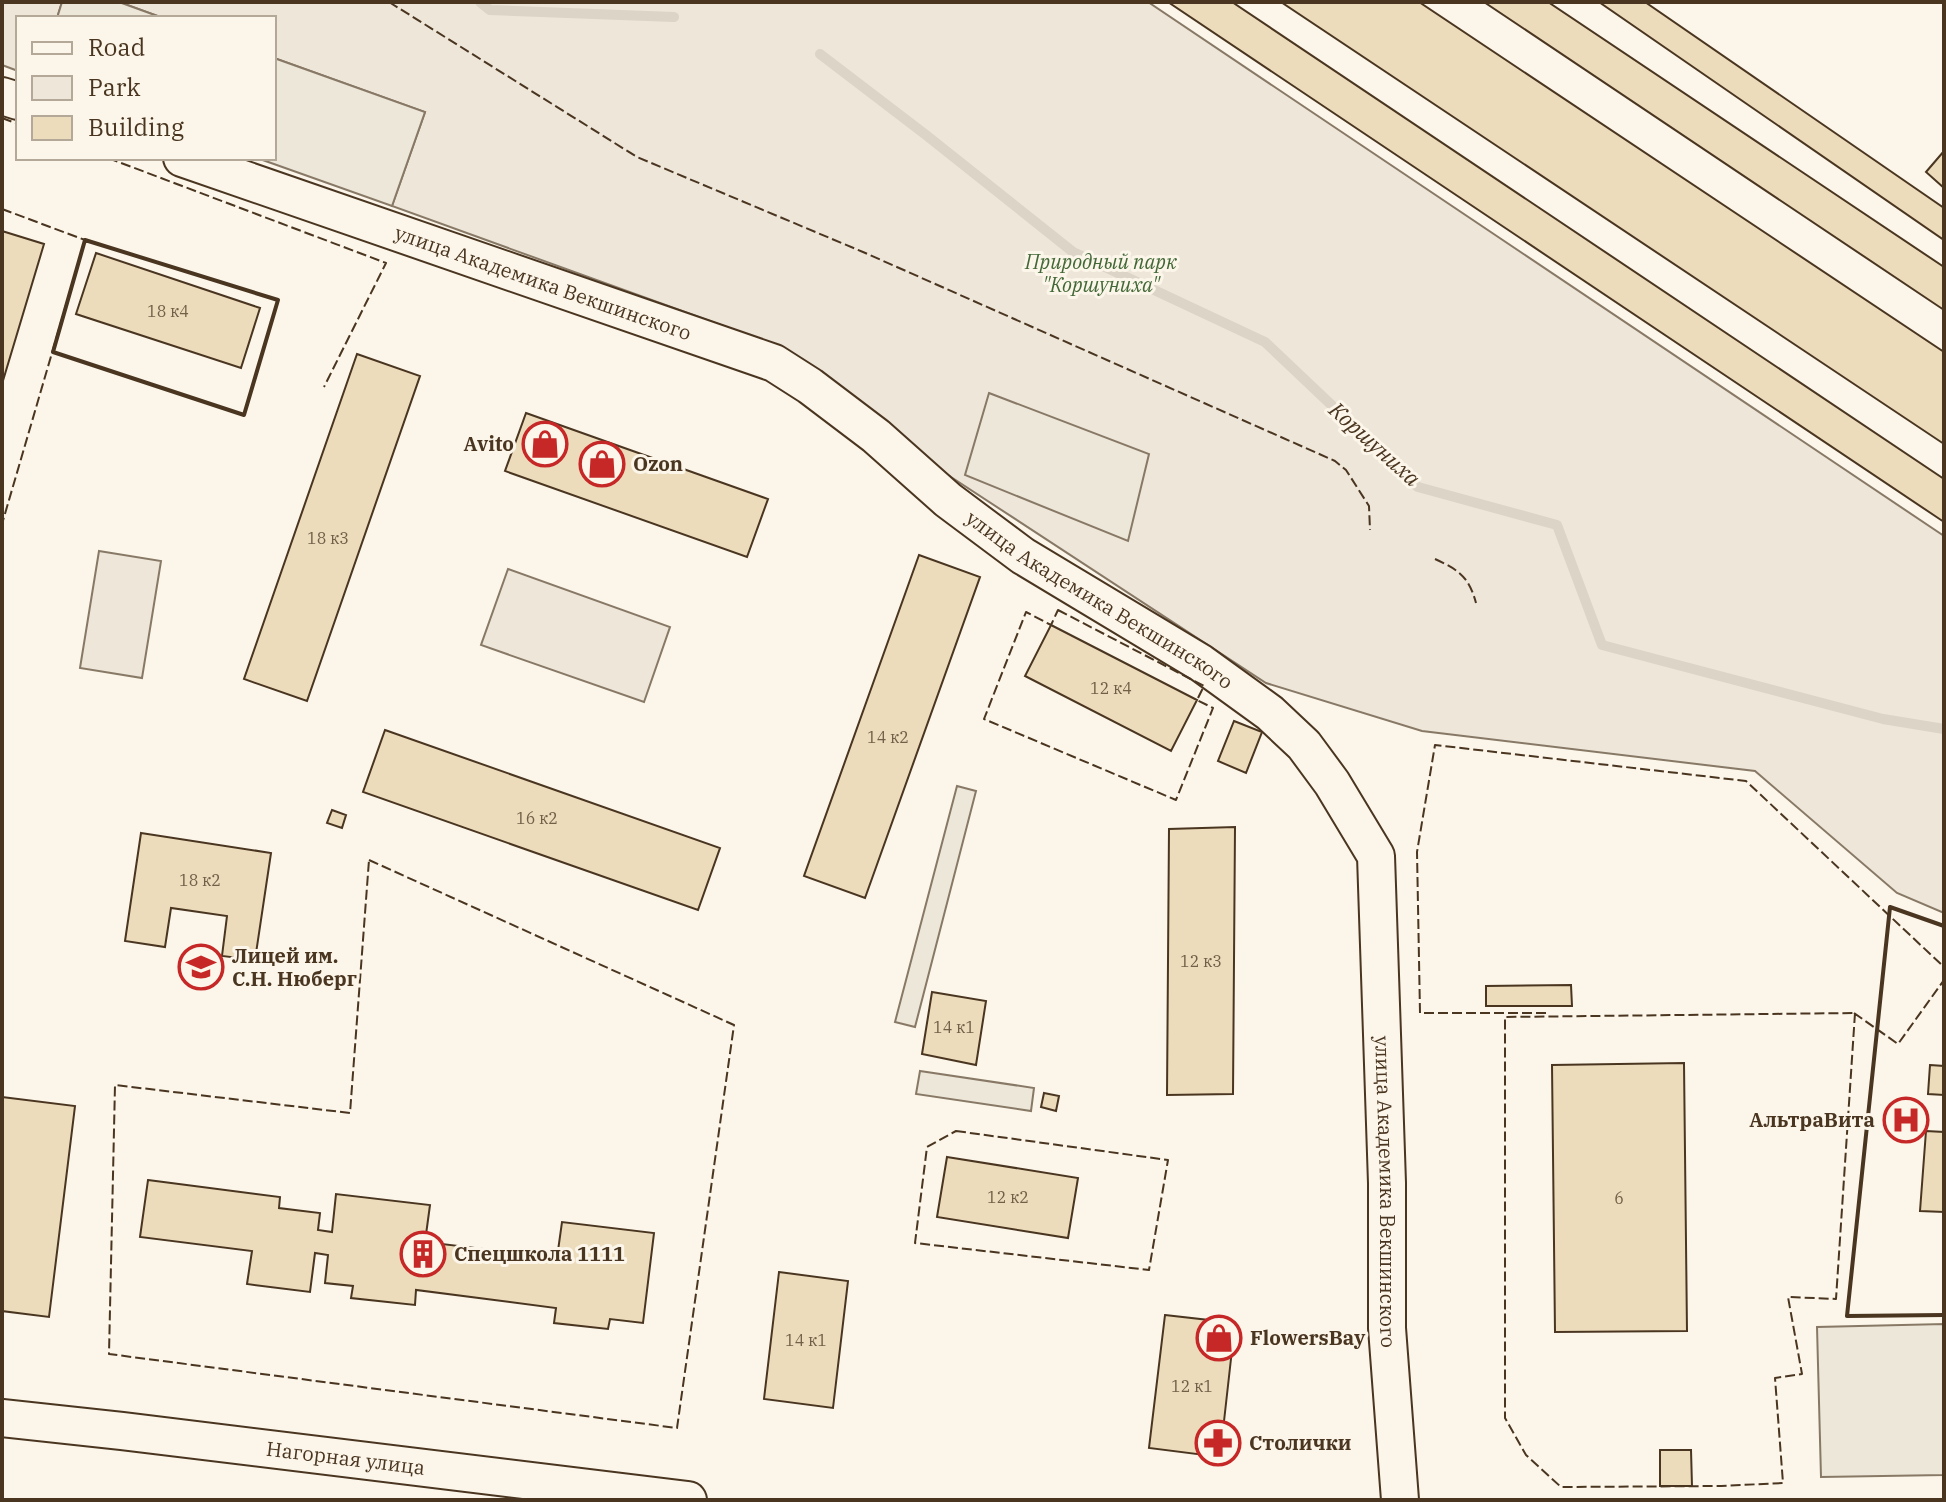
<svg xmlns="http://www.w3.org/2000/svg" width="1946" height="1502" viewBox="0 0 1946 1502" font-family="'IBM Plex Serif',serif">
	<rect width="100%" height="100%" fill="#fbf6e9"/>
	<!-- green -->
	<path fill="#ede6d9" stroke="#887966" stroke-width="2" d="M2 2H62L57 18H18V71L2 65Z
		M119 2H1148L1944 536V913L1897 893 1755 771 1422 731 1266 683 951 477 768 342 392 206 425 112 274 58V18H163Z
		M99 551 161 561 142 678 80 668Z
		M508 569 670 627 644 702 481 645Z"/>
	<!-- parking -->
	<path fill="#ede7d9" stroke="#887966" stroke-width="2" d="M62 2H119L163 18H57Z
		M274 58 425 112 392 206 257 158H274Z
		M989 393 1149 454 1128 541 965 475Z
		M957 786 976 791 915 1027 895 1022Z
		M920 1071 1034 1088 1031 1111 916 1094Z
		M1944 1324V1475L1821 1477 1817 1327Z"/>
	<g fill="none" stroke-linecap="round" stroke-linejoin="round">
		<!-- stream -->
		<path stroke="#dcd4c6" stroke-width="10" d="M480 2 490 10 674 17
			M820 54 926 135 1073 252 1265 342 1418 487 1557 525 1602 645 1883 719 1944 729"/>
	</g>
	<!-- building -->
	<path fill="#ecdcbc" stroke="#4a3520" stroke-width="2" d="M1168 2H1232L1944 479V522Z
		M1281 2H1419L1944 352V444Z
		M1484 2H1548L1944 267V310Z
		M1599 2H1645L1944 208V240Z
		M1944 151V188L1926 172Z
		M2 231 44 244 2 384Z
		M96 253 260 308 241 368 76 314Z
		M357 354 420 376 307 701 244 679Z
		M526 413 768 499 747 557 505 471Z
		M919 555 980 577 865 898 804 876Z
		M1051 625 1197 700 1171 751 1025 676Z
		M1234 721 1262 732 1246 773 1218 761Z
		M385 730 720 848 698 910 363 792Z
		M332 810 346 815 342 828 327 823Z
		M1235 827 1233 1094 1167 1095 1169 829Z
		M141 833 271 853 255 960 222 956 227 916 171 908 165 947 125 941Z
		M1571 985 1572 1006H1486V986Z
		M932 992 986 1001 976 1065 922 1054Z
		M1684 1063 1687 1331 1555 1332 1552 1065Z
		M1930 1065 1944 1066V1095L1928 1094Z
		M1044 1093 1059 1096 1056 1111 1041 1107Z
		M2 1097 75 1106 49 1317 2 1311Z
		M1926 1131 1944 1132V1212L1920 1211Z
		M947 1157 1078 1178 1068 1238 937 1217Z
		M148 1180 280 1197 279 1208 320 1213 318 1230 332 1232 336 1194 430 1205 425 1242 557 1258 562 1222 654 1233 643 1323 610 1319 608 1329 554 1323 556 1308 416 1290 415 1305 351 1298 353 1286 325 1283 328 1255 315 1253 310 1292 247 1284 252 1251 140 1237Z
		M779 1272 848 1281 833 1408 764 1399Z
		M1165 1315 1235 1323 1220 1457 1149 1448Z
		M1660 1450H1691L1692 1486H1660Z"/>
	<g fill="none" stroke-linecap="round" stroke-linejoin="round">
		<!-- minor casing -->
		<g stroke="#4a3520" stroke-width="40">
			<g id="minor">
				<path d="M2 96 18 101"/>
				<path id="s1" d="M182 158 774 363 810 386 876 436 948 500 1023 556 1201 663 1270 713 1304 745 1332 783 1376 856 1387 1183V1328L1400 1500"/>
				<path id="s2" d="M2 1418 122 1431 688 1500"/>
			</g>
		</g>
		<!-- minor -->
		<use href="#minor" stroke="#fbf6e9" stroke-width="36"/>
		<!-- fence -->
		<path stroke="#4a3520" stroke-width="2" stroke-dasharray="10 4" stroke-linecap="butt" d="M389 2 637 157 863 252 1335 461 1346 470 1369 506 1370 530
			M2 118 18 124
			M108 158 386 263 324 387
			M2 209 85 240 2 524
			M1435 559C1459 570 1469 577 1476 603
			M1058 610 1204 686 1197 700 1213 708 1176 800 984 719 1026 612 1051 625Z
			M369 860 734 1025 677 1428 109 1354 115 1085 350 1113Z
			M1546 1013H1420L1417 852 1435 745 1746 781 1944 967
			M1854 1013 1898 1044 1944 980
			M1855 1013 1836 1299 1788 1297 1802 1374 1775 1378 1783 1483 1721 1486 1561 1487 1526 1455 1505 1418V1017Z
			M956 1131 1168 1160 1149 1270 915 1243 927 1147Z"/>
		<!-- wall -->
		<path stroke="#4a3520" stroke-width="4" d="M85 240 278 300 244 415 53 352Z
			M1944 926 1890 907 1847 1316 1944 1315"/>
	</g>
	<!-- icons -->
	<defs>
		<g id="shop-ring" transform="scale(2.3)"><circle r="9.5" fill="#fbf6e9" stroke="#c62828" stroke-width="1.5"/><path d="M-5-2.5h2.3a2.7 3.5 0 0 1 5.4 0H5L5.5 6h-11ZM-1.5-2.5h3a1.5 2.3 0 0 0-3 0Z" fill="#c62828"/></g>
		<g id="school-ring" transform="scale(2.3)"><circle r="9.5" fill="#fbf6e9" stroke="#c62828" stroke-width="1.5"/><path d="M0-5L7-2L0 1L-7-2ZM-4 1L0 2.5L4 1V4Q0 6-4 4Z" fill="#c62828"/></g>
		<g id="hospital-ring" transform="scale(2.3)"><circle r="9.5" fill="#fbf6e9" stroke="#c62828" stroke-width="1.5"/><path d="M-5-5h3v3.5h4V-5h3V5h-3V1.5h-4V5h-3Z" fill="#c62828"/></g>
		<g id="building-ring" transform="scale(2.3)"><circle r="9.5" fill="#fbf6e9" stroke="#c62828" stroke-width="1.5"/><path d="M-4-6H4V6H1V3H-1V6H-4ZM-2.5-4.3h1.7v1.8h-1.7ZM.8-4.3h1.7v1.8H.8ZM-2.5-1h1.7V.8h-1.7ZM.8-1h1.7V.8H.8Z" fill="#c62828"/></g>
		<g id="pharmacy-ring" transform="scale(2.3)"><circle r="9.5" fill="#fbf6e9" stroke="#c62828" stroke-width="1.5"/><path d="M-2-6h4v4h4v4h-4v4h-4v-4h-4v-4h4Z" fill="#c62828"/></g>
	</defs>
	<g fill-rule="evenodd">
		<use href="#shop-ring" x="545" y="444"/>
		<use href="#shop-ring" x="602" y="464"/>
		<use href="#school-ring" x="201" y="967"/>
		<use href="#hospital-ring" x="1906" y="1120"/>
		<use href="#building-ring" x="423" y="1254"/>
		<use href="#shop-ring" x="1219" y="1338"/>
		<use href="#pharmacy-ring" x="1218" y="1443"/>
	</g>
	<g text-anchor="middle" stroke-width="6" stroke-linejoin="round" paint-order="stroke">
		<!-- number labels -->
		<g font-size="16" fill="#725f47">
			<text x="168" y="317">18 к4</text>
			<text x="328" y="544">18 к3</text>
			<text x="1111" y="694">12 к4</text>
			<text x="888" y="743">14 к2</text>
			<text x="537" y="824">16 к2</text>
			<text x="200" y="886">18 к2</text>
			<text x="1201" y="967">12 к3</text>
			<text x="954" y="1033">14 к1</text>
			<text x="1008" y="1203">12 к2</text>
			<text x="1619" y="1204">6</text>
			<text x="806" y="1346">14 к1</text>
			<text x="1192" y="1392">12 к1</text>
		</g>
		<!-- park labels -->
		<g font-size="20" font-style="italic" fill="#436837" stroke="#fbf6e9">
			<text x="1101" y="269">Природный парк<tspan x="1101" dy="23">"Коршуниха"</tspan></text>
		</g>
		<!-- street labels -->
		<g font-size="20" fill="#4a3520" stroke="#fbf6e9">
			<text dy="7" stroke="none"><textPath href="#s1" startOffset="382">улица Академика Векшинского</textPath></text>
			<text dy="7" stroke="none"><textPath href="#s1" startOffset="1030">улица Академика Векшинского</textPath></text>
			<text dy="7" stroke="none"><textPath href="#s1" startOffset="1750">улица Академика Векшинского</textPath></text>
			<text dy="7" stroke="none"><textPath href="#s2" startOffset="346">Нагорная улица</textPath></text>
		</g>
		<!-- poi labels -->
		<g font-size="20" font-weight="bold" fill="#4a3520" stroke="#fbf6e9" text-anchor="start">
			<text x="514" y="451" text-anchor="end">Avito</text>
			<text x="633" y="471">Ozon</text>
			<text x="232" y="963">Лицей им.<tspan x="232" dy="23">С.Н. Нюберг</tspan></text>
			<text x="1875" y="1127" text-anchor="end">АльтраВита</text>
			<text x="454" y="1261">Спецшкола 1111</text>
			<text x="1250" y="1345">FlowersBay</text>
			<text x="1249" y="1450">Столички</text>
		</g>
		<!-- water labels -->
		<g font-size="22" font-style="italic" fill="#4a3520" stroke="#fbf6e9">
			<text transform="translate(1375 444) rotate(42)" y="8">Коршуниха</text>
		</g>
	</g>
	<!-- border -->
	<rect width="1946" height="1502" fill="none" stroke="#4a3520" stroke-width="8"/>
	<!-- legend -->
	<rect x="16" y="16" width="260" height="144" fill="#fbf6e9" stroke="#b4a999" stroke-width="2"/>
	<rect x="32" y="42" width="40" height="12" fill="#fbf6e9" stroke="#b4a999" stroke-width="2"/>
	<text x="88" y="56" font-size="24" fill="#4a3520">Road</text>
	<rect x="32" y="76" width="40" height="24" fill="#ede6d9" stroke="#b4a999" stroke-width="2"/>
	<text x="88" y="96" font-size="24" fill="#4a3520">Park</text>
	<rect x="32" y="116" width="40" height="24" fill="#ecdcbc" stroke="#b4a999" stroke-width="2"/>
	<text x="88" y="136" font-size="24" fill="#4a3520">Building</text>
</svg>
